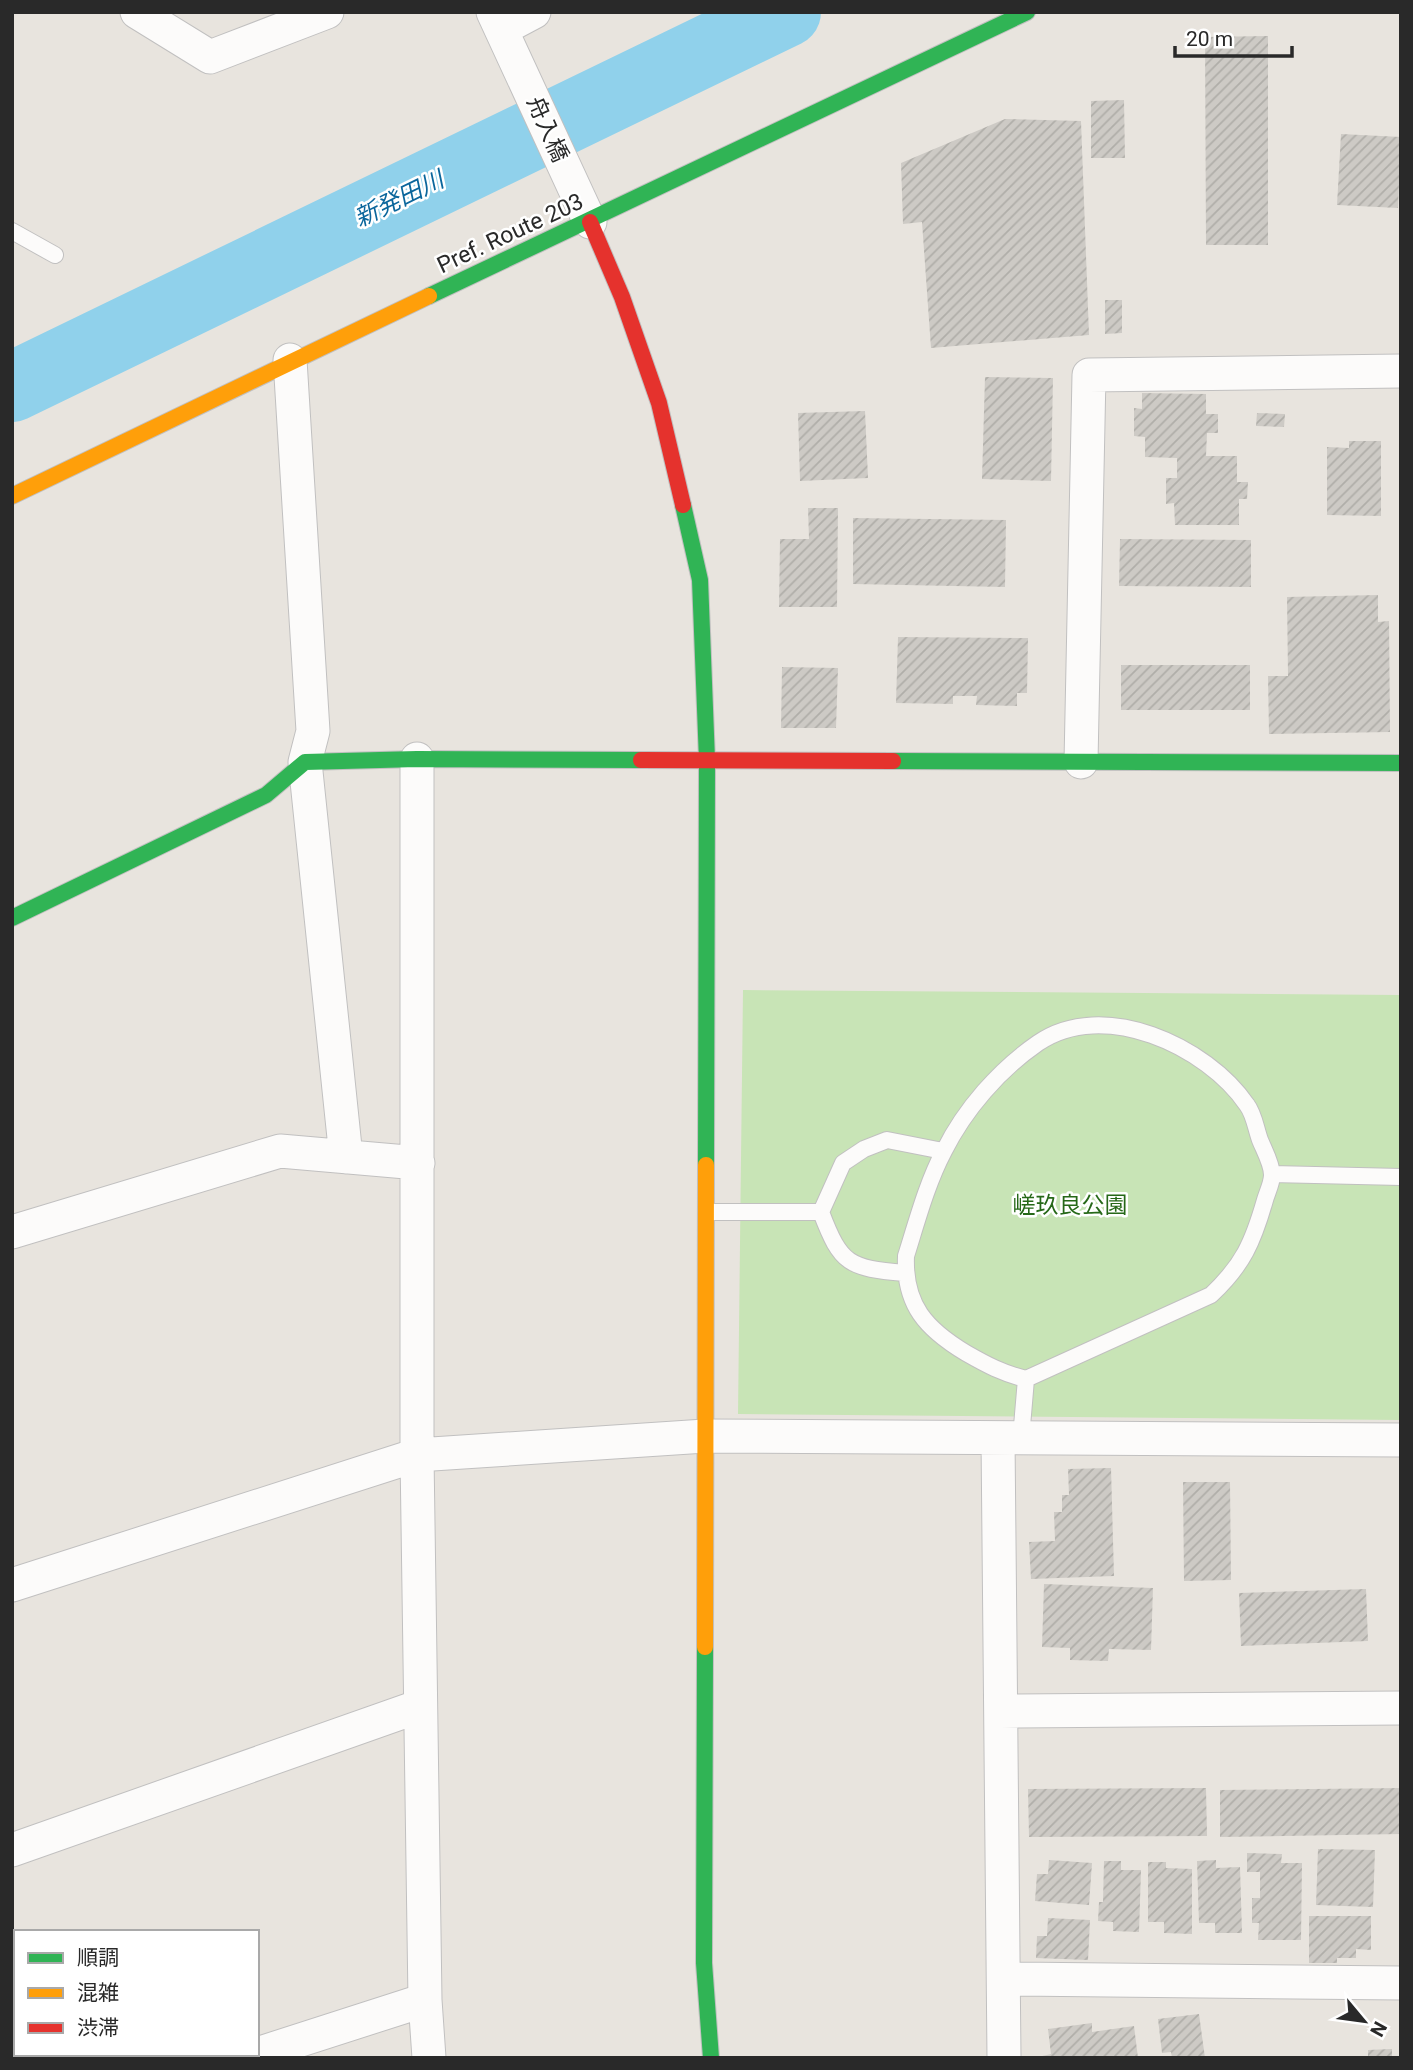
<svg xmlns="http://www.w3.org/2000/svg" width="1413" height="2070" viewBox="0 0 1413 2070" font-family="Roboto,'Noto Sans JP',sans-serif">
	<defs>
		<pattern id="building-hatch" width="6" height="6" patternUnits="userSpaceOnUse" patternTransform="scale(1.75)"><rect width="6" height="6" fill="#cdcac5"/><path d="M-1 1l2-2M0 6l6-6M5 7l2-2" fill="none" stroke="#b0aea9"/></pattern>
	</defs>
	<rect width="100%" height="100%" fill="#e8e4de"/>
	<!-- park -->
	<path fill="#c8e4b6" d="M743 990 1401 995V1420L738 1414Z"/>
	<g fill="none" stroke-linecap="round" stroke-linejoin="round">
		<!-- river -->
		<path stroke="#90d1eb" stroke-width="70" d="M12 387 786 12"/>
	</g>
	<!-- building -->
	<path fill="url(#building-hatch)" d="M1268 36V245H1206L1205 37Z
		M1124 100 1125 158H1091V101Z
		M1005 119 1081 121 1089 335 931 348 922 222 903 224 901 163Z
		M1341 134 1401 137 1398 208 1337 205Z
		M1105 300H1122V333L1105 334Z
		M985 377 1053 378 1051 481 982 479Z
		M1142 393 1206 394V414H1218V433H1207L1206 456H1237V482H1248L1247 499H1239V525H1175L1174 503 1166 504V478H1177V458L1145 457V437L1134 436V408L1142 409Z
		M865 411 868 478 800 481 798 413Z
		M1257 413 1285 414 1284 427 1256 426Z
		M1349 441H1381V516L1327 515V447L1349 448Z
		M808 508H838L837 607H779L780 539H809Z
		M853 518 1006 520 1005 587 853 584Z
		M1120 539 1251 540V587L1119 586Z
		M1378 595V622L1389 621 1390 732 1269 734 1268 676H1288L1287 597Z
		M898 637 1028 638 1027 693H1017V706L976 705 977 696H953V704L896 703Z
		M1121 665H1250V710H1121Z
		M782 667 838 668 836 728H781Z
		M1111 1468 1114 1576 1031 1579 1029 1542 1055 1541 1054 1512H1062V1495H1069L1068 1469Z
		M1183 1482H1230L1231 1580 1184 1581Z
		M1044 1584 1153 1588 1151 1650 1109 1649 1108 1661 1070 1660V1648L1042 1647Z
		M1366 1589 1368 1641 1241 1646 1239 1593Z
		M1206 1788 1207 1836 1029 1837 1028 1789Z
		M1401 1788V1834L1220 1837V1790Z
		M1318 1849 1375 1850 1373 1907 1316 1905Z
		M1247 1853 1282 1854 1281 1863H1302L1301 1940H1258L1259 1923H1252V1898H1260V1872H1247Z
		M1049 1860 1092 1863 1089 1905 1035 1901 1037 1874H1048Z
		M1216 1860V1868L1240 1867 1242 1933H1215V1923H1199L1197 1861Z
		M1104 1861H1121V1870H1141L1139 1932 1113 1931V1922L1098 1921 1099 1902H1103Z
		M1148 1862H1166V1868L1192 1869V1934L1164 1933V1922H1148Z
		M1309 1916H1371V1950L1356 1949V1958H1337V1963H1309Z
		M1048 1918 1090 1920 1088 1960 1036 1958 1037 1936H1047Z
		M1199 2014 1205 2058H1172L1171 2052 1162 2053 1158 2019Z
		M1092 2023V2032L1134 2026 1138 2058H1034L1051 2054 1048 2029Z
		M1392 2049V2058H1368V2050Z"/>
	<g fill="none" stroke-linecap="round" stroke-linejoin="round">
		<!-- lane casing -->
		<g stroke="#c1c0c0" stroke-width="18">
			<path id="lane" d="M12 231 55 255
				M1272 1174 1401 1177
				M706 1212H821
				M905 1273C849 1268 841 1265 821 1212L843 1163 864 1149 887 1140 943 1151
				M1021 1438 1026 1379 1211 1295C1243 1265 1253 1242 1265 1200 1267 1193 1272 1183 1272 1175 1272 1164 1264 1150 1260 1140 1256 1129 1254 1114 1247 1105 1207 1046 1103 998 1038 1043 999 1070 965 1109 944 1151 927 1183 917 1221 906 1256 904 1305 926 1329 966 1353 987 1365 1002 1373 1026 1379"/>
		</g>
		<!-- street casing -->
		<g stroke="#c1c0c0" stroke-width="35">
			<path id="street" d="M137 12 210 57 327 12
				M493 12 590 222
				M502 29 534 12
				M290 360 313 731 305 762 346 1157
				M417 759V1455L425 2000 429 2058
				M1081 762 1089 375 1401 371
				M12 1232 280 1151 418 1163
				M998 1438 1004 2058
				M12 1585 417 1455 705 1436 1401 1440
				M1001 1711 1401 1708
				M12 1850 420 1706
				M1004 1979 1401 1983
				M257 2054 425 2000"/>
		</g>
		<!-- fast casing -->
		<g stroke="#c1c0c0" stroke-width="18">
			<path id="fast" d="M429 296 1027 12
				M683 505 700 580 707 760 706 1165
				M893 761 1401 763
				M12 918 266 795 305 762 417 759 641 760
				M705 1647 704 1963 711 2058"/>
		</g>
		<!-- slow casing -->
		<g stroke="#c1c0c0" stroke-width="18">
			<path id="slow" d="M12 496 429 296
				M705 1647 706 1165"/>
		</g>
		<!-- jam casing -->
		<g stroke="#c1c0c0" stroke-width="18">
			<path id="jam" d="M590 222 622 297 659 403 683 505
				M641 760 893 761"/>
		</g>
		<!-- lane -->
		<use href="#lane" stroke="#fcfbfa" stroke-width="16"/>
		<!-- street -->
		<use href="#street" stroke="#fcfbfa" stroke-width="33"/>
		<!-- fast -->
		<use href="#fast" stroke="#30b455" stroke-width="16"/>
		<!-- slow -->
		<use href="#slow" stroke="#ff9f0a" stroke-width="16"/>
		<!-- jam -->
		<use href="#jam" stroke="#e5322d" stroke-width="16"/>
	</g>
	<g text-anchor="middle" stroke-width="5" stroke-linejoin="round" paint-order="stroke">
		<!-- street labels -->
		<g font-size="23" fill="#292929" stroke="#fff">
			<text transform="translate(548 129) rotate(66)" y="8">舟入橋</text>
			<text transform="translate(510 233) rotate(-25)" y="8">Pref. Route 203</text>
		</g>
		<!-- park labels -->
		<g font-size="23" fill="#266818" stroke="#fff">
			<text x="1070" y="1213">嵯玖良公園</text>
		</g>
		<!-- water labels -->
		<g font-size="24" font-style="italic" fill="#0a669c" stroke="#fff">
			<text transform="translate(399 199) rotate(-26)" y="8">新発田川</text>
		</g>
	</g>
	<!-- border -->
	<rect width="1413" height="2070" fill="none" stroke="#292929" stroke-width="28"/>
	<!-- legend -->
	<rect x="14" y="1930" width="245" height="126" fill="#ffffff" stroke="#a9a9a9" stroke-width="2"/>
	<rect x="28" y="1953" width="35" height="10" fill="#30b455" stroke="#a9a9a9" stroke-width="2"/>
	<text x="77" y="1965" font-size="21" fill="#292929">順調</text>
	<rect x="28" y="1988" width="35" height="10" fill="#ff9f0a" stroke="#a9a9a9" stroke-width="2"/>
	<text x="77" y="2000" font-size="21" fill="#292929">混雑</text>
	<rect x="28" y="2023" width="35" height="10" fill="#e5322d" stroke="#a9a9a9" stroke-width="2"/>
	<text x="77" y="2035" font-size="21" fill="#292929">渋滞</text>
	<!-- north arrow -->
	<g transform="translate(1364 2021) rotate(119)" stroke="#ffffff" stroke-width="5" paint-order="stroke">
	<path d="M0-5L12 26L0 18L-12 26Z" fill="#292929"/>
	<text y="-10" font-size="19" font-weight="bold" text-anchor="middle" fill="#292929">N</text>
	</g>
	<!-- scale -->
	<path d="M1175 46v10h117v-10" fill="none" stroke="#292929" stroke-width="3.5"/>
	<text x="1186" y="46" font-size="21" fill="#292929" stroke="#ffffff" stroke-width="5" paint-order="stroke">20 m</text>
</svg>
